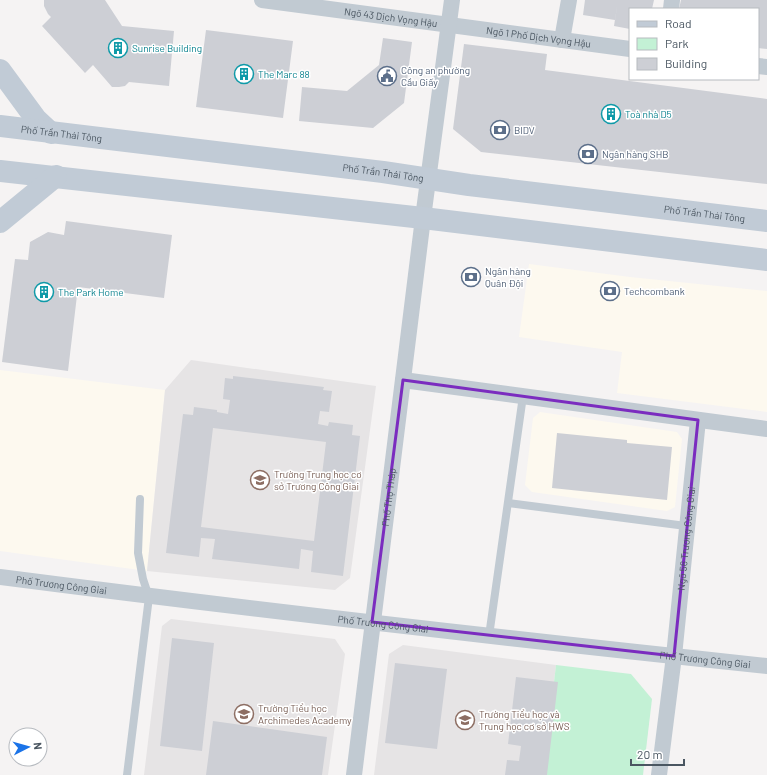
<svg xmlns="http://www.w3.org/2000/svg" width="767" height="775" viewBox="0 0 767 775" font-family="Barlow,sans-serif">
	<rect width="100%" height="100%" fill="#f5f3f3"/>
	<!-- commercial -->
	<path fill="#fdf9ef" d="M529 264 630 277 767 291V412L617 393 622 352 519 337Z
		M0 370 165 390 147 571 0 551Z
		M540 412 677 432 682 439 675 507 667 511 532 492 525 485 533 418Z"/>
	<!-- education -->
	<path fill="#e6e4e5" d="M191 360 376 386 350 578 335 590 147 571 165 390Z
		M171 619 335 639 345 654 328 775H144L162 626Z
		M403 645 556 665 543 775H374L389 654Z"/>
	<!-- green -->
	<path fill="#c3f1d5" d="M556 665 631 674 652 699 643 775H543Z"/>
	<!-- building -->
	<path fill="#cdcfd5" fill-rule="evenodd" d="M44 0H105L122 26 174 31 169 86 129 82 125 86 119 87H112L93 65 85 73 42 26 51 17 48 14 44 6Z
		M585 0H618L615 20 583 15Z
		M618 0H654L652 9H630V29L614 26Z
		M681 0H767V49L758 48V9H679Z
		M206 30 293 41 283 118 196 107Z
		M383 38 412 42 404 103 373 128 299 121 302 87 347 91 379 65Z
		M464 44 547 54 545 70 767 99V184L481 152 453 129Z
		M66 221 172 235 164 298 78 287 68 371 2 362 15 259 28 260 30 242 48 232 64 235Z
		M233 376 324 387 323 390 332 391 329 412 320 411 318 424 328 426 329 422 353 425 352 435 360 436 343 576 311 572 313 551 301 549 299 569 212 559 215 539 201 538 199 557 166 553 183 414 193 415 194 407 217 410V412L228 414 230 400 223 399 225 378 233 379ZM213 428 326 442 314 541 201 527Z
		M557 433 627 440V443L672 447 667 500 552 488Z
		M172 638 214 643 202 751 160 746Z
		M395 663 447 669 437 749 385 743Z
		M516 677 558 682 547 775H505L507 760 519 761 521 746 508 744Z
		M213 721 327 737 322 775H206Z"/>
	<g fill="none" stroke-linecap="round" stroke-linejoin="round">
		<!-- service -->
		<path stroke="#c1cad2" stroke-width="8" d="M508 503 686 526
			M489 636 523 396
			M127 775 149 597 143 579 138 553 140 499"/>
		<!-- minor -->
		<g stroke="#c1cad2" stroke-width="16">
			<path id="s1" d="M262 0 630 49"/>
			<path d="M671 9 672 0"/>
			<path d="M562 40 569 0"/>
			<path d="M758 66 767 67"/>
			<path d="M403 380 767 429"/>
			<path id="s2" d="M0 577C255 610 511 639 767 666"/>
			<path id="s3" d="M354 775 423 218 452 0"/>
			<path id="s4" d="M659 775 674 656 698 420"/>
		</g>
		<!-- secondary -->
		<g stroke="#c1cbd6" stroke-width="22">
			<path d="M0 70 36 119 51 133"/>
			<path id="s5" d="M0 126 383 172 469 185 767 221"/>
			<path d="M0 171 423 218 767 260"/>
			<path d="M0 222 56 176"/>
		</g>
	</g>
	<!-- marked area -->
	<path fill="none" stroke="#7b2cbf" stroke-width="3" stroke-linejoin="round" d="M403 380 698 420 674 656 372 622Z"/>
	<!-- icons -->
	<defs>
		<g id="building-ring" transform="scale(1)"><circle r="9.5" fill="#fff" stroke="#0f9aa8" stroke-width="1.5"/><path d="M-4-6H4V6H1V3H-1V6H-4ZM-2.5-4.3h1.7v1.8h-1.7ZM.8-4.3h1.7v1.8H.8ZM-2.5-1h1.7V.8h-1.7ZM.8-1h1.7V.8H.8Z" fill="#0f9aa8"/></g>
		<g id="civic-ring" transform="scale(1)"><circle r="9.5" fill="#fff" stroke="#5c6f8a" stroke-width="1.5"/><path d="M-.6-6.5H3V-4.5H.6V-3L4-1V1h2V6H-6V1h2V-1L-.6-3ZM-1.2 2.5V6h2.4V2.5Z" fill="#5c6f8a"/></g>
		<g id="bank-ring" transform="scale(1)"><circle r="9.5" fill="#fff" stroke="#5c6f8a" stroke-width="1.5"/><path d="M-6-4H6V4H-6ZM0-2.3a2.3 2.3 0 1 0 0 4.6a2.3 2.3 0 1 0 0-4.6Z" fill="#5c6f8a"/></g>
		<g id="school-ring" transform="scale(1)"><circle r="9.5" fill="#fff" stroke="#8d6e63" stroke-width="1.5"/><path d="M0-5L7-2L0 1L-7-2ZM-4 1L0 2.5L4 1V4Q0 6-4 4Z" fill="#8d6e63"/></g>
	</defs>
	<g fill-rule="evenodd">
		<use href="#building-ring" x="118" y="48"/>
		<use href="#building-ring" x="244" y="74"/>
		<use href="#civic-ring" x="387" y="76"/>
		<use href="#building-ring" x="611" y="114"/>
		<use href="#bank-ring" x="500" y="130"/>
		<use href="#bank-ring" x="588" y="154"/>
		<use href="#bank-ring" x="471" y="277"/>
		<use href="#bank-ring" x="610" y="291"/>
		<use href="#building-ring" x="44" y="292"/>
		<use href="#school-ring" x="260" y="480"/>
		<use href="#school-ring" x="244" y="714"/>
		<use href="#school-ring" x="465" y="720"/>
	</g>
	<g text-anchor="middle" stroke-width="3" stroke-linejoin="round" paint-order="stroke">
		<!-- street labels -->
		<g font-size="10" fill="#4a5661" stroke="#fff">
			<text dy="4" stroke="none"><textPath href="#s1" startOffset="130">Ngõ 43 Dịch Vọng Hậu</textPath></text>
			<text dy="4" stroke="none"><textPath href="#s1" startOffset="279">Ngõ 1 Phố Dịch Vọng Hậu</textPath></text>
			<text dy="4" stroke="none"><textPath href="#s5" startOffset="62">Phố Trần Thái Tông</textPath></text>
			<text dy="4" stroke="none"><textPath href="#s5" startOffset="386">Phố Trần Thái Tông</textPath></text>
			<text dy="4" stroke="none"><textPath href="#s5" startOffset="710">Phố Trần Thái Tông</textPath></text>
			<text dy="4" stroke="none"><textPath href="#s3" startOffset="280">Phố Thọ Tháp</textPath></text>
			<text dy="4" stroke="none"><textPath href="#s4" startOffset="238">Ngõ 56 Trương Công Giai</textPath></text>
			<text dy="4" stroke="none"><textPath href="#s2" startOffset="62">Phố Trương Công Giai</textPath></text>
			<text dy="4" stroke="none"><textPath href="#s2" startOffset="386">Phố Trương Công Giai</textPath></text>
			<text dy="4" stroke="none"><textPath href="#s2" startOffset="710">Phố Trương Công Giai</textPath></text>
		</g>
		<!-- culture labels -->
		<g font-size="10" fill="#0d838f" stroke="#fff" text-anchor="start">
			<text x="132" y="52">Sunrise Building</text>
			<text x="258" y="78">The Marc 88</text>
			<text x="625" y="118">Toà nhà D5</text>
			<text x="58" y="296">The Park Home</text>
		</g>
		<!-- service labels -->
		<g font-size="10" fill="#4e5e75" stroke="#fff" text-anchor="start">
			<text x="401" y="74">Công an phường<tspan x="401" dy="12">Cầu Giấy</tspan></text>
			<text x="514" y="134">BIDV</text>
			<text x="602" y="158">Ngân hàng SHB</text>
			<text x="485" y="275">Ngân hàng<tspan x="485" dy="12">Quân Đội</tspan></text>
			<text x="624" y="295">Techcombank</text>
		</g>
		<!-- education labels -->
		<g font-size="10" fill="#785e54" stroke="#fff" text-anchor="start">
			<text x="274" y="478">Trường Trung học cơ<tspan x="274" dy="12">sở Trương Công Giai</tspan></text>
			<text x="258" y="712">Trường Tiểu học<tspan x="258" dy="12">Archimedes Academy</tspan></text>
			<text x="479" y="718">Trường Tiểu học và<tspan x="479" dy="12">Trung học cơ sở HWS</tspan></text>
		</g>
	</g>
	<!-- legend -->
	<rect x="629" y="8" width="130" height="72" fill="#ffffff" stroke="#b7bbc0"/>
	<rect x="637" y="21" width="20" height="6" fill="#c1cbd6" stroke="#b7bbc0"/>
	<text x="665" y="28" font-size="12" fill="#4a5661">Road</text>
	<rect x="637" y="38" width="20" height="12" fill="#c3f1d5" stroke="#b7bbc0"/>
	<text x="665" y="48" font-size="12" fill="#4a5661">Park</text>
	<rect x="637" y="58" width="20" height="12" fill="#cdcfd5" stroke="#b7bbc0"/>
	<text x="665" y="68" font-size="12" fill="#4a5661">Building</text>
	<!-- north arrow -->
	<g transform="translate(28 747) rotate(84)"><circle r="19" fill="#ffffff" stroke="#b7bbc0"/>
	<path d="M0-3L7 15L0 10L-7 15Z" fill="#1a73e8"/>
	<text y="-6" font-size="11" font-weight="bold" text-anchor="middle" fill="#4a5661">N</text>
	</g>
	<!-- scale -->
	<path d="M631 759v6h53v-6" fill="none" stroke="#4a5661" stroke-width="2"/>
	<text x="637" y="759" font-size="12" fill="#4a5661" stroke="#ffffff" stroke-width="3" paint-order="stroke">20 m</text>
</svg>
